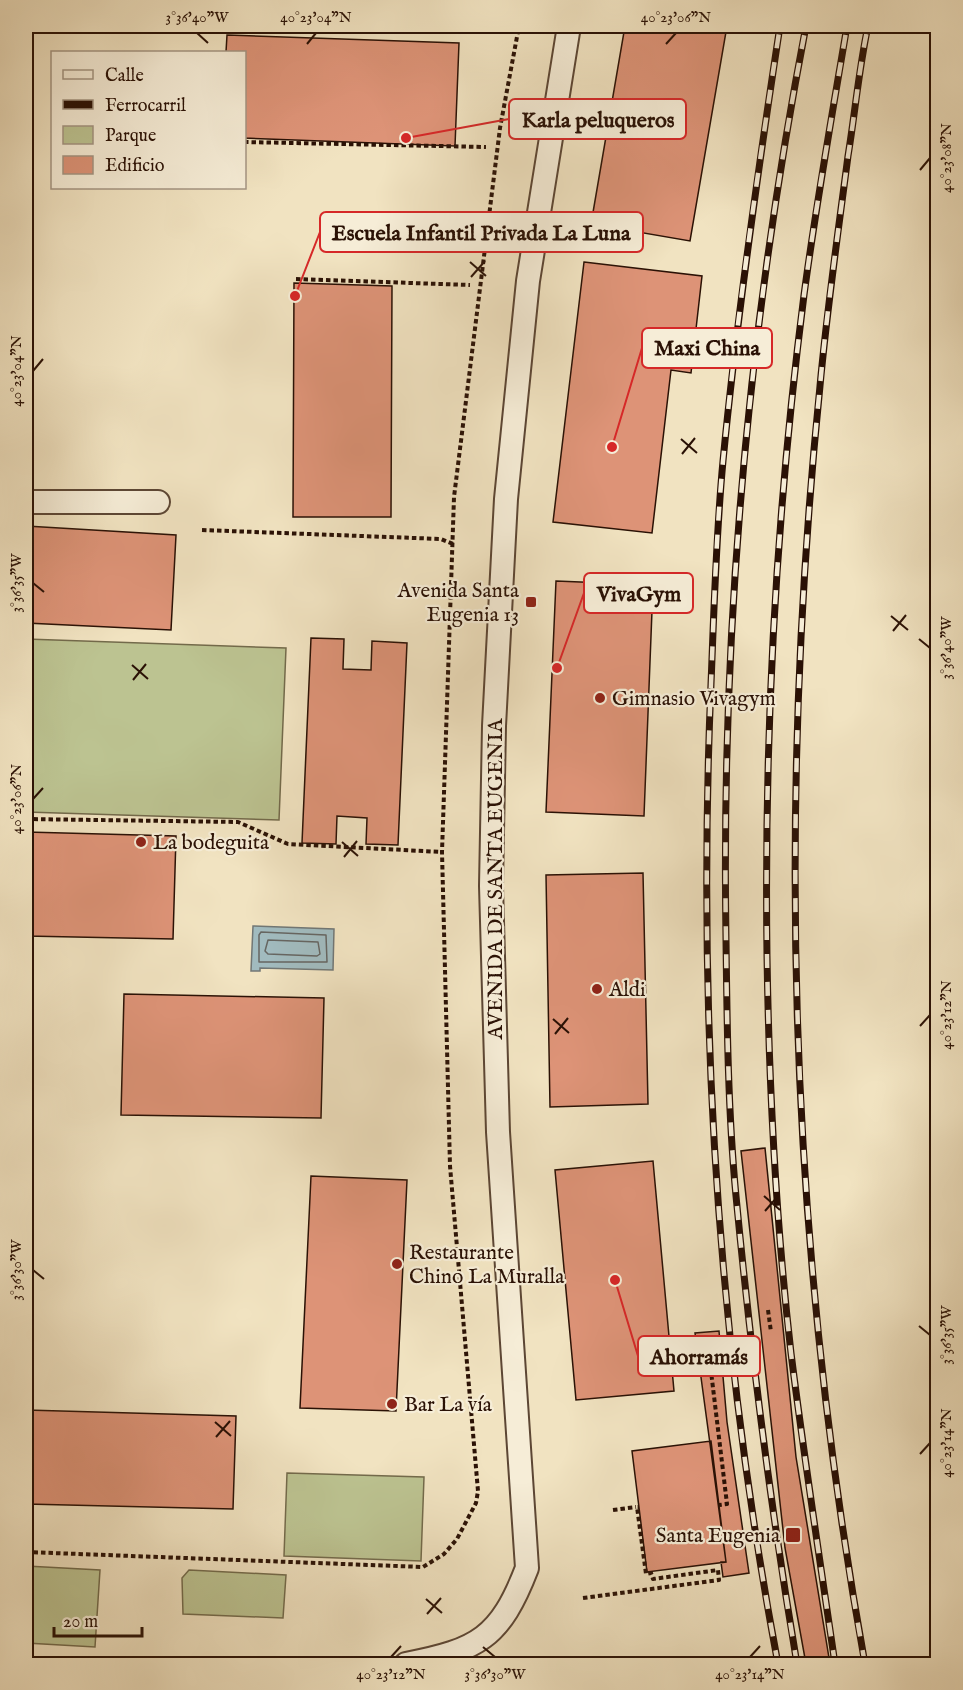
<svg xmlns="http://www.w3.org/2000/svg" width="963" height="1690" viewBox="0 0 963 1690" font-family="'IM FELL English',serif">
	<rect width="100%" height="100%" fill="#f1e3c1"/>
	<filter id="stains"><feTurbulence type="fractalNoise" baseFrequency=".00333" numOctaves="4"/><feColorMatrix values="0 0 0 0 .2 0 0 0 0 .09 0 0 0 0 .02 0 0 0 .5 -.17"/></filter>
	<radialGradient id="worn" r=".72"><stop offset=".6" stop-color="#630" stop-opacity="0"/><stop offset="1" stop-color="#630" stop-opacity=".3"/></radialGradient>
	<!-- green -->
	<path fill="#bcc391" stroke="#736a4b" stroke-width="1.5" d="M26 639 286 648 279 820 26 812Z
		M287 1473 424 1477 421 1561 284 1556Z
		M26 1566 100 1570 95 1647 26 1643Z
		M189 1570 286 1575 283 1618 183 1614 182 1578Z"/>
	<!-- water -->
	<path fill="#a1bbbf" stroke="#717775" stroke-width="1.5" d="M253 926 334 929 333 970 260 968V971H251Z"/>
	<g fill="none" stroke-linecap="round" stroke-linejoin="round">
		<!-- shore -->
		<path stroke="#666662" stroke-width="1.5" d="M261 932 326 935 327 962H259V935Z
			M268 940 318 942 320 954 317 956 268 954 265 951Z"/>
	</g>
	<!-- building -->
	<path fill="#dd9377" stroke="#2a1105" stroke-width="1.5" d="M625 26H727L690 241 591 224Z
		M227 35 459 43 455 146 244 138V52H226Z
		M26 131H33L29 368H26Z
		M584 262 702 276 691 373 671 370 652 533 553 522Z
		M294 283 392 286 391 517H293Z
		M26 526 176 535 171 630 26 623Z
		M556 581 653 585 644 816 546 812Z
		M311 638 344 639 343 669 371 670 372 641 407 643 398 845 366 844 367 818 337 816 336 844 302 843Z
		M26 832 176 836 173 939 26 936Z
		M643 873 648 1104 550 1107 546 875Z
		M124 994 324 998 321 1118 121 1115Z
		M765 1148 796 1457 830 1664H806L785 1548 741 1151Z
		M653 1161 674 1391 576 1400 555 1170Z
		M311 1176 407 1180 396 1411 300 1408Z
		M719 1331 727 1422 749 1573 723 1577 721 1562H726L695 1333Z
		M26 1410 236 1416 233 1509 26 1504Z
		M711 1441 726 1562 647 1572 632 1451Z"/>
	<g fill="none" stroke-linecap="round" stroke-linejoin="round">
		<!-- street casing -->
		<g stroke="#5c4634" stroke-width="26">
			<path id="street" d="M26 502H158
				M406 1664C478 1650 500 1638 527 1568L498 1132 491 886 494 726 506 499 528 281 569 26"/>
		</g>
		<!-- path -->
		<path stroke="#2a1105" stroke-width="4" stroke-dasharray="4.5 3" stroke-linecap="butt" d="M244 142 486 147
			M296 279 470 285
			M202 530 441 539 453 544
			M26 819 238 822 288 844 442 852
			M768 1310 771 1332
			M707 1338 727 1504 719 1505
			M613 1510 636 1507
			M26 1552 423 1567 444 1554 457 1539 476 1503 478 1491 450 1166 442 852 454 497 500 128 519 26
			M583 1598 719 1580 718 1570 653 1579 651 1573 646 1574 637 1507H639"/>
		<!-- street -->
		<use href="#street" stroke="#f6edd7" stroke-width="22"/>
		<!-- rail casing -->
		<g stroke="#2a1105" stroke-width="7">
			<path id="rail" d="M778 1664C717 1341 697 1012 711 684 714 609 716 535 723 461 737 315 758 170 780 26
				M797 1664C771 1510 751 1353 736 1196 728 1112 727 1025 726 940 721 633 748 327 806 26
				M835 1664C820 1561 804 1457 791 1353 776 1222 769 1088 767 956 764 736 776 514 804 295 816 205 832 115 847 26
				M865 1664C789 1243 777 812 820 386 827 309 838 233 848 156 855 113 859 68 868 26"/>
		</g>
		<!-- rail -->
		<use href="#rail" stroke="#f6edd7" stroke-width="4.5" stroke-dasharray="14" stroke-linecap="butt"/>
	</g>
	<!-- ticks -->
	<path fill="none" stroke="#2a1105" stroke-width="2" d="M197 33 208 43M307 44 316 33M666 44 676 33M920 170 930 158M470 262 486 276M471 277 485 261M33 371 43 359M681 439 697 453M682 454 695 438M33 583 44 592M891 616 908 630M893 631 906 615M919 639 930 648M132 665 148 679M133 680 146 664M33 799 43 788M342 842 358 856M344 857 357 841M553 1019 569 1033M920 1026 930 1015M555 1034 568 1018M764 1196 780 1210M765 1211 779 1195M33 1270 44 1279M919 1326 930 1335M215 1422 231 1436M216 1437 230 1421M920 1454 930 1443M426 1599 442 1613M427 1614 441 1598M483 1647 495 1657M391 1657 401 1646M750 1657 760 1646"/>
	<!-- markers -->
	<g fill="#8f2418" stroke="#f6edd7" stroke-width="2">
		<rect x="525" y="596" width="12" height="12" rx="3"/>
		<circle cx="600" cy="698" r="6"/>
		<circle cx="141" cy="842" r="6"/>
		<circle cx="597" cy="989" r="6"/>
		<circle cx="397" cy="1264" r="6"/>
		<circle cx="392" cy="1404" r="6"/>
		<rect x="785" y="1527" width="16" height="16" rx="3"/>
	</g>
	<g text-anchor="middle" stroke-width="4.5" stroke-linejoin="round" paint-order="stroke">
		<!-- poi labels -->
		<g font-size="21" fill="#2a1105" stroke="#f6edd7" text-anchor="start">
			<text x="519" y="597" text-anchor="end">Avenida Santa<tspan x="519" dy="24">Eugenia 13</tspan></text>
			<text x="612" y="705">Gimnasio Vivagym</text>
			<text x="153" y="849">La bodeguita</text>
			<text x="609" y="996">Aldi</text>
			<text x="409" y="1259">Restaurante<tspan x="409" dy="24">Chino La Muralla</tspan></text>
			<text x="404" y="1411">Bar La vía</text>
			<text x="780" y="1542" text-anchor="end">Santa Eugenia</text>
		</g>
		<!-- street labels -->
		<g font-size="21" fill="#2a1105" stroke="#f6edd7">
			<text transform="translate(495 879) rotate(-90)" y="7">AVENIDA DE SANTA EUGENIA</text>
		</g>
	</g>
	<!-- callouts -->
	<path fill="none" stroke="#d62828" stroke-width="2" d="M406 138L509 119M295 296L320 232M612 447L642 348M557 668L584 593M615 1280L638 1356"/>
	<g fill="#d62828" stroke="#f6edd7" stroke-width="2">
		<circle cx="406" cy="138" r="6"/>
		<circle cx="295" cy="296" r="6"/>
		<circle cx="612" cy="447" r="6"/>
		<circle cx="557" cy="668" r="6"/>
		<circle cx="615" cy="1280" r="6"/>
	</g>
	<g fill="#f6edd7" stroke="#d62828" stroke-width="2">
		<rect x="509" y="99" width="177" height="40" rx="6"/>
		<rect x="320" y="212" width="323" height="40" rx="6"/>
		<rect x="642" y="328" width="130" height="40" rx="6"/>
		<rect x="584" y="573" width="109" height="40" rx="6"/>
		<rect x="638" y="1336" width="122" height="40" rx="6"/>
	</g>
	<g font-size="22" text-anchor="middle" font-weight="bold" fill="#2a1105">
		<text x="598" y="127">Karla peluqueros</text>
		<text x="481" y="240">Escuela Infantil Privada La Luna</text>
		<text x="707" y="355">Maxi China</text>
		<text x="639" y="601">VivaGym</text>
		<text x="699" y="1364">Ahorramás</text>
	</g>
	<!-- margin -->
	<rect width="963" height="1690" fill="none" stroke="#f1e3c1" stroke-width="66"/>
	<!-- legend -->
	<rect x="51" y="51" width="195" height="138" fill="#f6edd7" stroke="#a49583" stroke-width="1.5"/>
	<rect x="63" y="70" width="30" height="9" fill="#f6edd7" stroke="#a49583" stroke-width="1.5"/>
	<text x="105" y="81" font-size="18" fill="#2a1105">Calle</text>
	<rect x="63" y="100" width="30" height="9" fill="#2a1105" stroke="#a49583" stroke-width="1.5"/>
	<text x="105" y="111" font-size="18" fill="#2a1105">Ferrocarril</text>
	<rect x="63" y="126" width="30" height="18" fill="#bcc391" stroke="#a49583" stroke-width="1.5"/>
	<text x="105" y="141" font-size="18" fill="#2a1105">Parque</text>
	<rect x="63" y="156" width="30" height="18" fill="#dd9377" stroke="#a49583" stroke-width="1.5"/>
	<text x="105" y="171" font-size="18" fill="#2a1105">Edificio</text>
	<!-- scale -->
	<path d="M54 1627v9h88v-9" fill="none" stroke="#2a1105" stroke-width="3"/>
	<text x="63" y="1627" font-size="18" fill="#2a1105" stroke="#f6edd7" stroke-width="4.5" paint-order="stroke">20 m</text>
	<rect x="33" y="33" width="897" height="1624" fill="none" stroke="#2a1105" stroke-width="2"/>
	<g font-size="15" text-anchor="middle" fill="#2a1105">
		<text x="197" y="22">3°36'40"W</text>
		<text x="316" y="22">40°23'04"N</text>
		<text x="676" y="22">40°23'06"N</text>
		<text transform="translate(946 158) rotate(-90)" y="5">40°23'08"N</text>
		<text transform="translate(16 371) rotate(-90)" y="5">40°23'04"N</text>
		<text transform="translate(16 583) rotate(-90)" y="5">3°36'35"W</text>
		<text transform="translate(946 648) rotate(-90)" y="5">3°36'40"W</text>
		<text transform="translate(16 799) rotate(-90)" y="5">40°23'06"N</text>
		<text transform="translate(946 1015) rotate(-90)" y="5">40°23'12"N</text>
		<text transform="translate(16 1270) rotate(-90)" y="5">3°36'30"W</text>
		<text transform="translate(946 1335) rotate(-90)" y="5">3°36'35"W</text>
		<text transform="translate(946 1443) rotate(-90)" y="5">40°23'14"N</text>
		<text x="391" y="1679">40°23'12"N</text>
		<text x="495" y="1679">3°36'30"W</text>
		<text x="750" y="1679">40°23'14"N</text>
	</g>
	<rect width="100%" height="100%" filter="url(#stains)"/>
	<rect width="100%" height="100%" fill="url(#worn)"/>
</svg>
